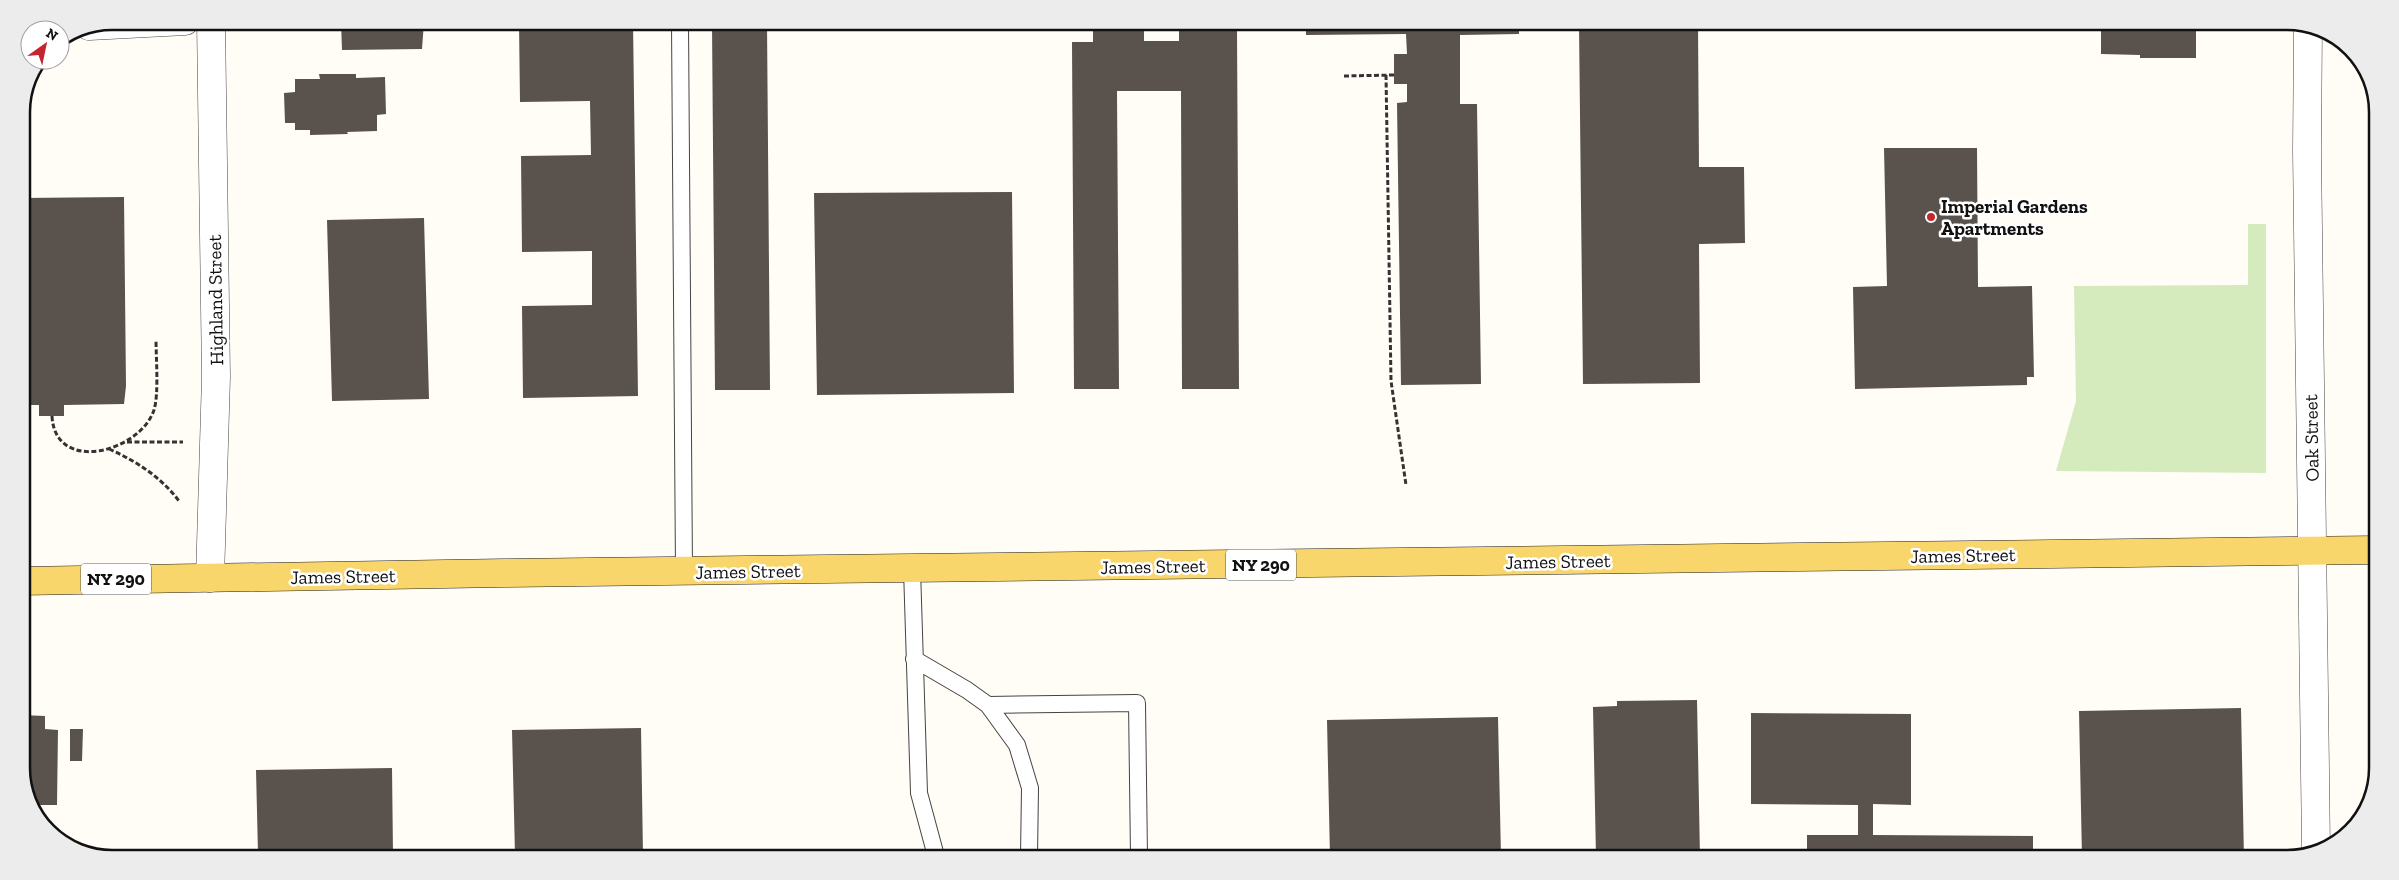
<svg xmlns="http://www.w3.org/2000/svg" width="2399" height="880" viewBox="0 0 2399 880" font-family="'Zilla Slab',serif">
	<rect width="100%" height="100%" fill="#fffdf5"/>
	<!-- green -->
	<path fill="#d5ebbd" d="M2248 224H2266V473L2056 471 2076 401 2074 286 2248 285Z"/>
	<!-- building -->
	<path fill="#5a524d" d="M341 22H424L422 49 342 50Z
		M519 22H633L638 396 523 398 522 306 592 305V251L522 252 521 156 591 155 590 101 520 102Z
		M712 23H767L770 390H715Z
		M1306 24H1519V34L1460 35V104H1477L1481 384 1401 385 1397 103 1407 102V84H1394V54H1407L1406 34 1306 35Z
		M1579 25H1698L1699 167H1744L1745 243 1699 244 1700 383 1583 384Z
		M2101 26H2196V58H2140V55L2101 54Z
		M1093 29 1144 30V41H1179V29H1237L1239 389H1182L1181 91H1117L1119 389H1074L1072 42H1093Z
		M319 74H356V78L385 77 386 114 377 115V131L347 132 348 134 310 135V130H295V123H285L284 93 295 92V79H320Z
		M1884 148H1977L1978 287 2032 286 2034 377H2027V385L1855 389 1853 287 1887 286Z
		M1012 192 1014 393 817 395 814 193Z
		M124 197 126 386 124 404 64 405V416H39V405H21V198Z
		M424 218 429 399 332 401 327 220Z
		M1697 700 1700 857H1596L1593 707 1617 706V701Z
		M2241 708 2244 859 2082 858 2079 711Z
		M1751 713 1911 714V805L1873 804V835L2033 836V858H1807V835H1858V805L1751 804Z
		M21 715 45 716V729L58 730 57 805H33L21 774Z
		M1498 717 1501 857H1330L1327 720Z
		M641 728 643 855H515L512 730Z
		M70 729H83L82 761H70Z
		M392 768 393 855 258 854 256 770Z"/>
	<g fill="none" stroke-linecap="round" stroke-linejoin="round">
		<!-- lane casing -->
		<g stroke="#444" stroke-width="18">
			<path id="lane" d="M680 23 684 572
				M912 569 919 793 936 856
				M914 659 967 690 988 705 1017 745 1030 788 1029 856
				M988 705 1137 703 1139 856"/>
		</g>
		<!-- street casing -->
		<g stroke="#444" stroke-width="29">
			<path id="street" d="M89 26 185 21
				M2308 26 2307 151 2316 849
				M210 578 216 377 211 21"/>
		</g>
		<!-- primary casing -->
		<g stroke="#222" stroke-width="29">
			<path id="primary" d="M21 581 504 573 2375 550"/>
		</g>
		<!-- path -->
		<path stroke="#333" stroke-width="3" stroke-dasharray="5 2.5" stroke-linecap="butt" d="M1386 75 1391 381 1406 485
			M1344 76 1394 75
			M52 416C55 475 140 452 154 410 159 394 156 358 156 340
			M127 442H183
			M109 449C136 461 161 477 179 501"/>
		<!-- lane -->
		<use href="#lane" stroke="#fff" stroke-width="16"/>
		<!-- street -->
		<use href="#street" stroke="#fff" stroke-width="28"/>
		<!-- primary -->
		<use href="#primary" stroke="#f9d66b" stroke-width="28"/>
	</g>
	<!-- markers -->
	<circle fill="#c4262e" stroke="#fff" stroke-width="2" cx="1931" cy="217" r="5"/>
	<g text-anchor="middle" stroke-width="5" stroke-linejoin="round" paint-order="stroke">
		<!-- shield labels -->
		<g fill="#fff" stroke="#585858" stroke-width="1">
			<rect x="1226" y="549.5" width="70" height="31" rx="4"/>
			<rect x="81" y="563.5" width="70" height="31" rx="4"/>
		</g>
		<g font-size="18" font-weight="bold" fill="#111">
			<text x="1261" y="571">NY 290</text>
			<text x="116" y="585">NY 290</text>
		</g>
		<!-- poi labels -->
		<g font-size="19" font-weight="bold" fill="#111" stroke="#fff" text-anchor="start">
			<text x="1941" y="213">Imperial Gardens<tspan x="1941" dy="22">Apartments</tspan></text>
		</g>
		<!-- street labels -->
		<g font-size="19" fill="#111" stroke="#fff">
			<text transform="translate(215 300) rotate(-91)" y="7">Highland Street</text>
			<text transform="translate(2311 438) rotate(-91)" y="7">Oak Street</text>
			<text transform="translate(1963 555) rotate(-1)" y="7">James Street</text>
			<text transform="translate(1558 561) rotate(-1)" y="7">James Street</text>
			<text transform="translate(1153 566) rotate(-1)" y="7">James Street</text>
			<text transform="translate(748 571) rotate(-1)" y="7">James Street</text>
			<text transform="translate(343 576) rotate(-1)" y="7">James Street</text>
		</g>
	</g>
	<!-- crop -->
	<path d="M0 0H2399V880H0ZM112 30H2287A82 82 0 0 1 2369 112V768A82 82 0 0 1 2287 850H112A82 82 0 0 1 30 768V112A82 82 0 0 1 112 30Z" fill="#ececec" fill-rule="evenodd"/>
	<path fill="none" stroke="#111" stroke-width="2.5" d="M112 30H2287A82 82 0 0 1 2369 112V768A82 82 0 0 1 2287 850H112A82 82 0 0 1 30 768V112A82 82 0 0 1 112 30Z"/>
	<!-- north arrow -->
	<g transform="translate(45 45) rotate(33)"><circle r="24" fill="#ffffff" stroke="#a0a0a0"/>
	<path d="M0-4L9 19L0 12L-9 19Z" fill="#c4262e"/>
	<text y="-8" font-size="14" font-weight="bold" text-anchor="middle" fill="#111111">N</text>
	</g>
</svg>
